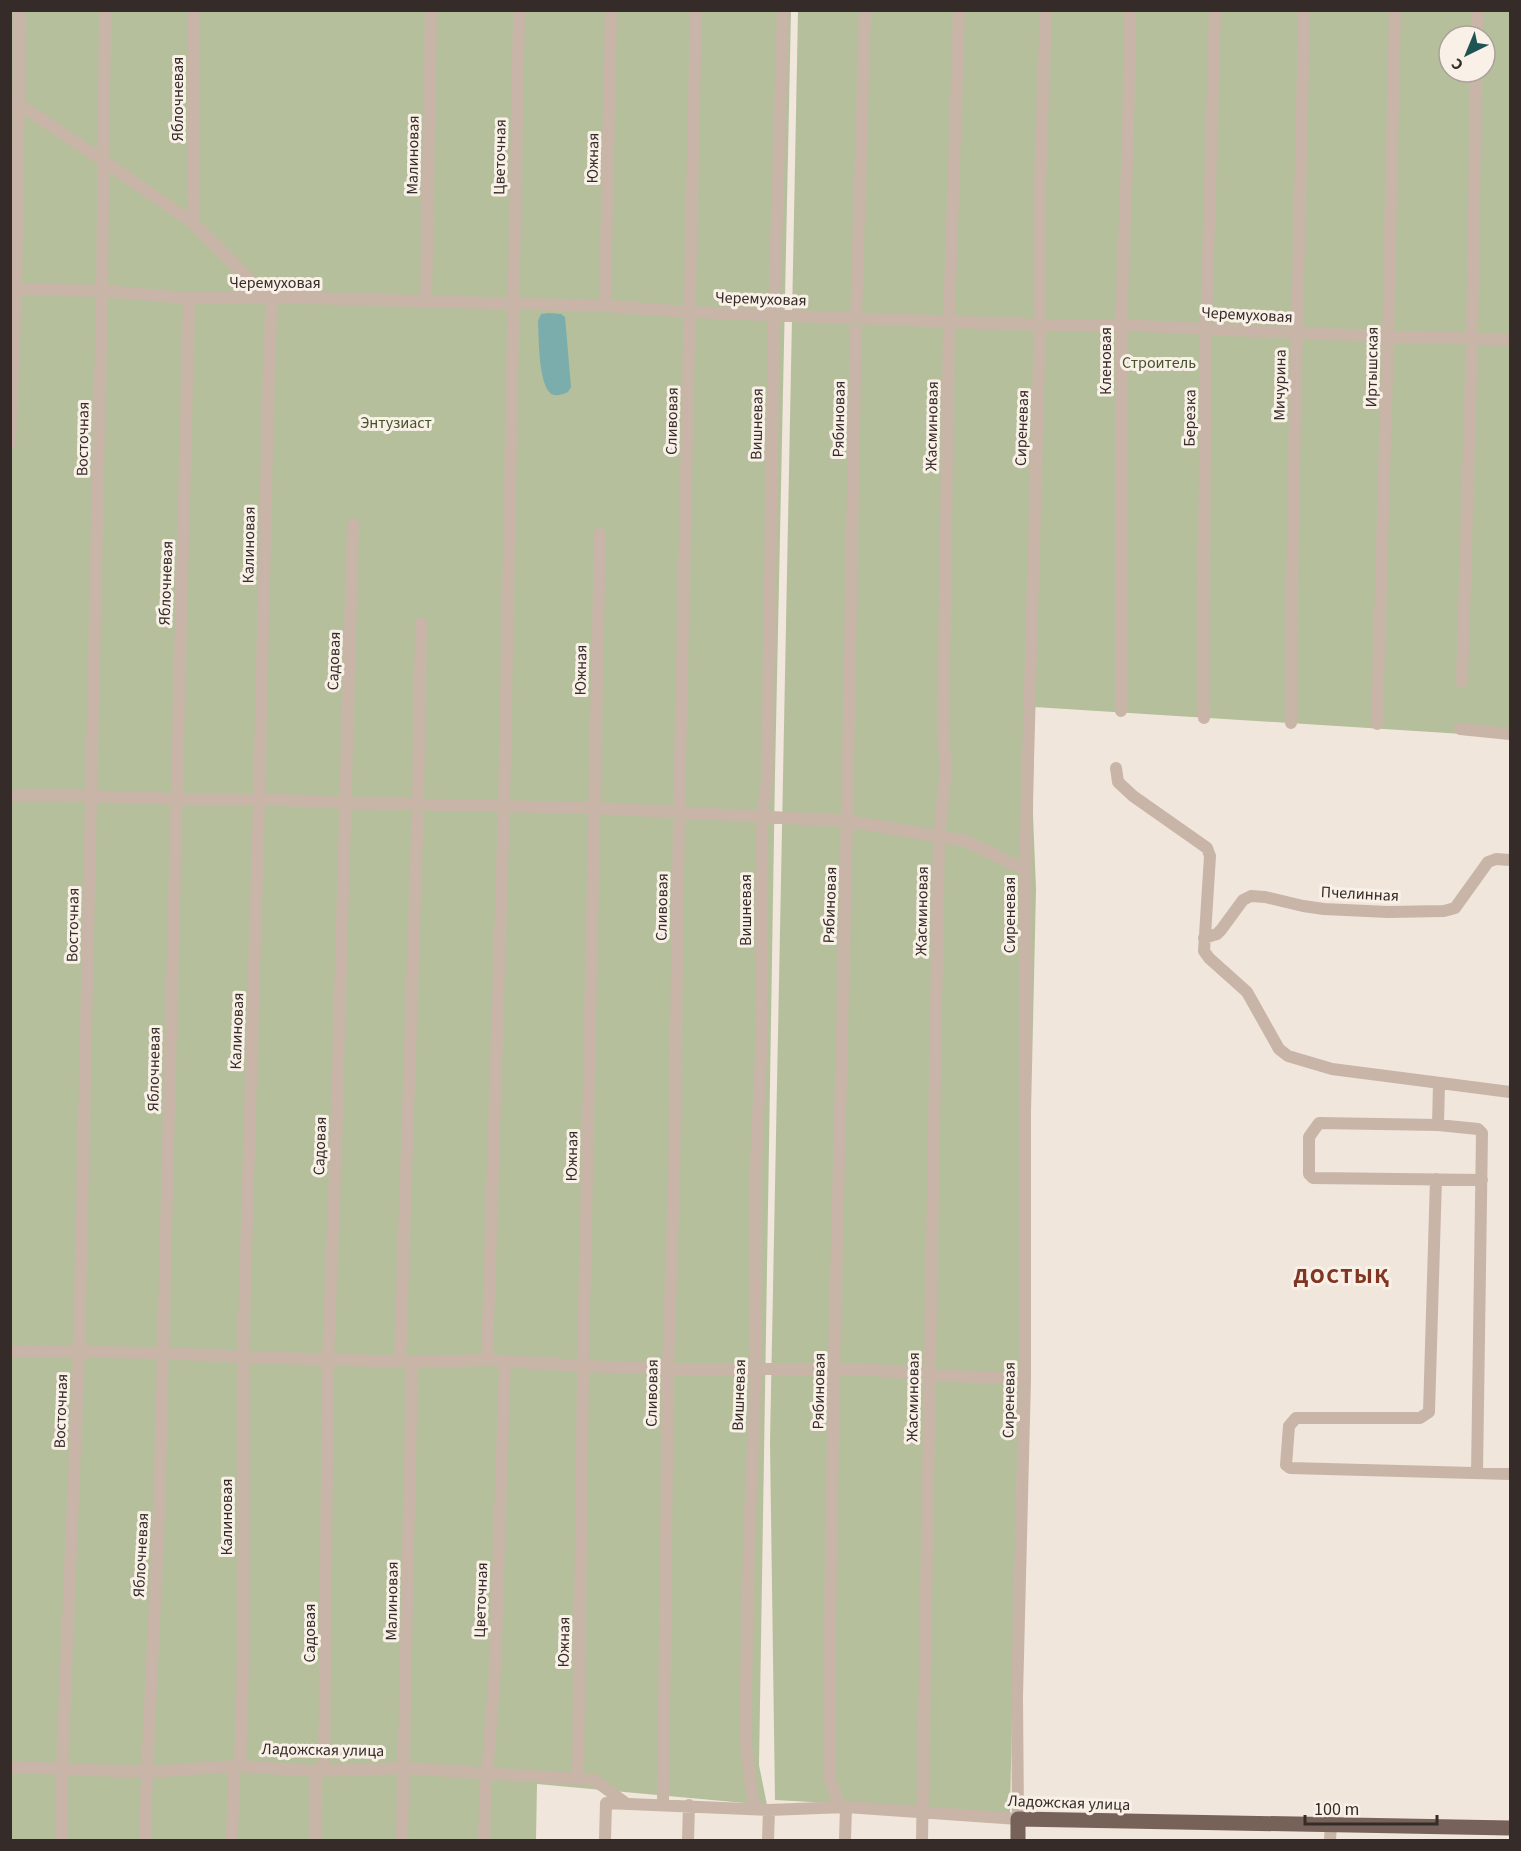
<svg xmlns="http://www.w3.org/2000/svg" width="1521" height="1851" viewBox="0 0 1521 1851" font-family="'Source Sans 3',sans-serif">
	<rect width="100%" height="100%" fill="#f1e6db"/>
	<!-- green -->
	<path fill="#b5bf9c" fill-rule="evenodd" d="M11 11H791L775 774 759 1765 767 1805 537 1784 536 1840H11Z
		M798 11H1510V737L1034 707 1033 815 1036 889 1025 1379 1017 1478 1010 1813 775 1800 770 1442ZM1449 36H1485V72H1449Z"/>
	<!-- water -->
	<path fill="#7badad" d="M549 313 561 314 565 317 571 387 568 392C564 394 558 396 554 395 538 391 539 336 538 321L541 314Z"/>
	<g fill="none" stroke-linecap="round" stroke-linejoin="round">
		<!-- minor -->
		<path stroke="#c8b5a8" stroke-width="12" d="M1477 36V10
			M13 100 102 160 193 223 267 297
			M193 223 194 10
			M10 289 102 291 189 298 272 297 605 306 690 312 1040 325H1121L1296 333 1510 340
			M426 301 431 10
			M605 306 611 10
			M10 443 16 289 20 10
			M1462 682 1472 338 1476 72
			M1121 711V325L1128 135 1130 10
			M1204 718 1203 675 1206 329 1215 10
			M1291 723C1291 486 1300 248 1304 10
			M1377 724 1388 335 1395 10
			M1460 729 1510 734
			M1116 768 1118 782 1133 796 1207 848 1210 856 1204 951 1209 958 1247 992 1279 1049 1288 1056 1332 1069 1510 1092
			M10 795 91 796 176 799H259L345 803 594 808 847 821 966 841 1025 870
			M1204 938 1217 934 1221 930 1243 900 1251 896 1265 897 1303 906 1324 909 1388 912 1444 911 1455 908 1488 862 1496 859 1510 860
			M1438 1125 1439 1083
			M1436 1179 1429 1412 1420 1418H1296L1289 1426 1286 1465 1290 1468 1510 1474
			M10 1351 162 1353 243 1357 412 1362 487 1360 583 1366 668 1369H865L929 1375 1025 1379
			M487 1360 504 806 519 10
			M400 1361 418 803 421 623
			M1477 1473 1482 1133 1478 1129 1438 1125 1319 1123 1309 1137V1174L1313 1178 1482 1180
			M240 1766 243 1664V1357L259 799 269 361 272 297
			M10 1767 147 1772 234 1766 316 1771 404 1768 594 1780 627 1804
			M324 1770 328 1359 336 1144 353 524
			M578 1779 583 1366 600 534
			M837 1799 830 1779V1622L834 1369 847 821 856 317 865 10
			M663 1805 668 1369 674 1184 679 811 696 10
			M754 1809 745 1737 749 1540 756 1369V1164L761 1053 762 816 767 779 774 314 783 10
			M61 1840 62 1769 79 1351 102 291 105 10
			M145 1840 147 1772 159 1514 189 298
			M232 1840 234 1766
			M315 1840 316 1771
			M402 1840 412 1362
			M484 1840 485 1799 495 1670 505 1361
			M605 1840 606 1803 769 1810 846 1807 1018 1819 1017 1696 1025 1379V870L1040 325V181L1046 10
			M688 1840 689 1805
			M768 1840 769 1810
			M845 1840 846 1807
			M922 1840 939 835 946 771 943 731 949 321 959 10
			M1330 1840 1331 1825"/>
		<!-- major -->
		<path stroke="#776259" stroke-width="15" d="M1018 1840V1819L1510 1828"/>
	</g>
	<g text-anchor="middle" stroke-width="6" stroke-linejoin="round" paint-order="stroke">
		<!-- street labels -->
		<g font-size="16" fill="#352b28" stroke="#f9f0e7">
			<text transform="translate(177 99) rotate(-90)" y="6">Яблочневая</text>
			<text transform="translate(412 155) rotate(-89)" y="6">Малиновая</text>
			<text transform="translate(499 157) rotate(-89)" y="6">Цветочная</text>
			<text transform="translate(592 158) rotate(-89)" y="6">Южная</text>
			<text x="275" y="288">Черемуховая</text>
			<text transform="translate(761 298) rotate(2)" y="6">Черемуховая</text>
			<text transform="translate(1247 314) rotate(3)" y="6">Черемуховая</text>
			<text transform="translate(1105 361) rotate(-90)" y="6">Кленовая</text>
			<text transform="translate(1371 367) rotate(-89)" y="6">Иртышская</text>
			<text transform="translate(1279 385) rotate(-89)" y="6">Мичурина</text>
			<text transform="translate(1189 418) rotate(-89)" y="6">Березка</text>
			<text transform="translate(838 419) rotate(-89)" y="6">Рябиновая</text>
			<text transform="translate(671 421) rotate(-89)" y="6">Сливовая</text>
			<text transform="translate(756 424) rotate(-89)" y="6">Вишневая</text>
			<text transform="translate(931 426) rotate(-89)" y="6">Жасминовая</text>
			<text transform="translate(1021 428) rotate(-88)" y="6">Сиреневая</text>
			<text transform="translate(82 439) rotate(-89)" y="6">Восточная</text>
			<text transform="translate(248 545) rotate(-89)" y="6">Калиновая</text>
			<text transform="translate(165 583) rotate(-88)" y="6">Яблочневая</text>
			<text transform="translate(333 661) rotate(-88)" y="6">Садовая</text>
			<text transform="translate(580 670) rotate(-89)" y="6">Южная</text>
			<text transform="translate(1360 893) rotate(3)" y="6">Пчелинная</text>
			<text transform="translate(829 905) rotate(-88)" y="6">Рябиновая</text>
			<text transform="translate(661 907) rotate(-89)" y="6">Сливовая</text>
			<text transform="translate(745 910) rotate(-90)" y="6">Вишневая</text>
			<text transform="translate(921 911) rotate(-89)" y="6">Жасминовая</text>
			<text transform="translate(1009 915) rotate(-90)" y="6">Сиреневая</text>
			<text transform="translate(72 925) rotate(-89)" y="6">Восточная</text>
			<text transform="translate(236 1031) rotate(-88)" y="6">Калиновая</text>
			<text transform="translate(153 1069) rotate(-89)" y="6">Яблочневая</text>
			<text transform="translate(319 1146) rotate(-88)" y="6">Садовая</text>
			<text transform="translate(571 1156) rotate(-89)" y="6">Южная</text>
			<text transform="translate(818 1391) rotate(-89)" y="6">Рябиновая</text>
			<text transform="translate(651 1393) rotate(-89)" y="6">Сливовая</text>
			<text transform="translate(738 1395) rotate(-88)" y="6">Вишневая</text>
			<text transform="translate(912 1397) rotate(-89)" y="6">Жасминовая</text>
			<text transform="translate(1008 1400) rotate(-89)" y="6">Сиреневая</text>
			<text transform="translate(60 1411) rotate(-88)" y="6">Восточная</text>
			<text transform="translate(226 1517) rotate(-90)" y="6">Калиновая</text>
			<text transform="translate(140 1555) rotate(-87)" y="6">Яблочневая</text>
			<text transform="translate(480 1600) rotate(-88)" y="6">Цветочная</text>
			<text transform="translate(391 1601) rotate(-89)" y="6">Малиновая</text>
			<text transform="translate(309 1633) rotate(-90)" y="6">Садовая</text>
			<text transform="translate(563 1642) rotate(-89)" y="6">Южная</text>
			<text transform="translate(323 1749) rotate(1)" y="6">Ладожская улица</text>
			<text transform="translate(1069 1802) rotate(2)" y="6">Ладожская улица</text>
		</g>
		<!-- park labels -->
		<g font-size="16" fill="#46532c" stroke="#f9f0e7">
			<text x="1159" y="368">Строитель</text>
			<text x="396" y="428">Энтузиаст</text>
		</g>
		<!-- district labels -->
		<g font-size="22" font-weight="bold" letter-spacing="1.5" fill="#813624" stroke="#f9f0e7">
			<text x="1342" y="1283">ДОСТЫҚ</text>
		</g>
	</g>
	<!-- border -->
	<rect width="1521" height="1851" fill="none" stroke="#352b28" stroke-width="24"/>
	<!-- north arrow -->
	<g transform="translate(1467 54) rotate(223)"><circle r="28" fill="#f9f0e7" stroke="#aba19b" stroke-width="1.5"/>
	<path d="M0-4.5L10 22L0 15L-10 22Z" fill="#1f5455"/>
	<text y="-9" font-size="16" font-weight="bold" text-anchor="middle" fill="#352b28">С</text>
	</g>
	<!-- scale -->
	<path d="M1305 1815v9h132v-9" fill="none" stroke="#352b28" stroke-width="3"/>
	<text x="1314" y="1815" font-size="18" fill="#352b28" stroke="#f9f0e7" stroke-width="4.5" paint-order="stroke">100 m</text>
</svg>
